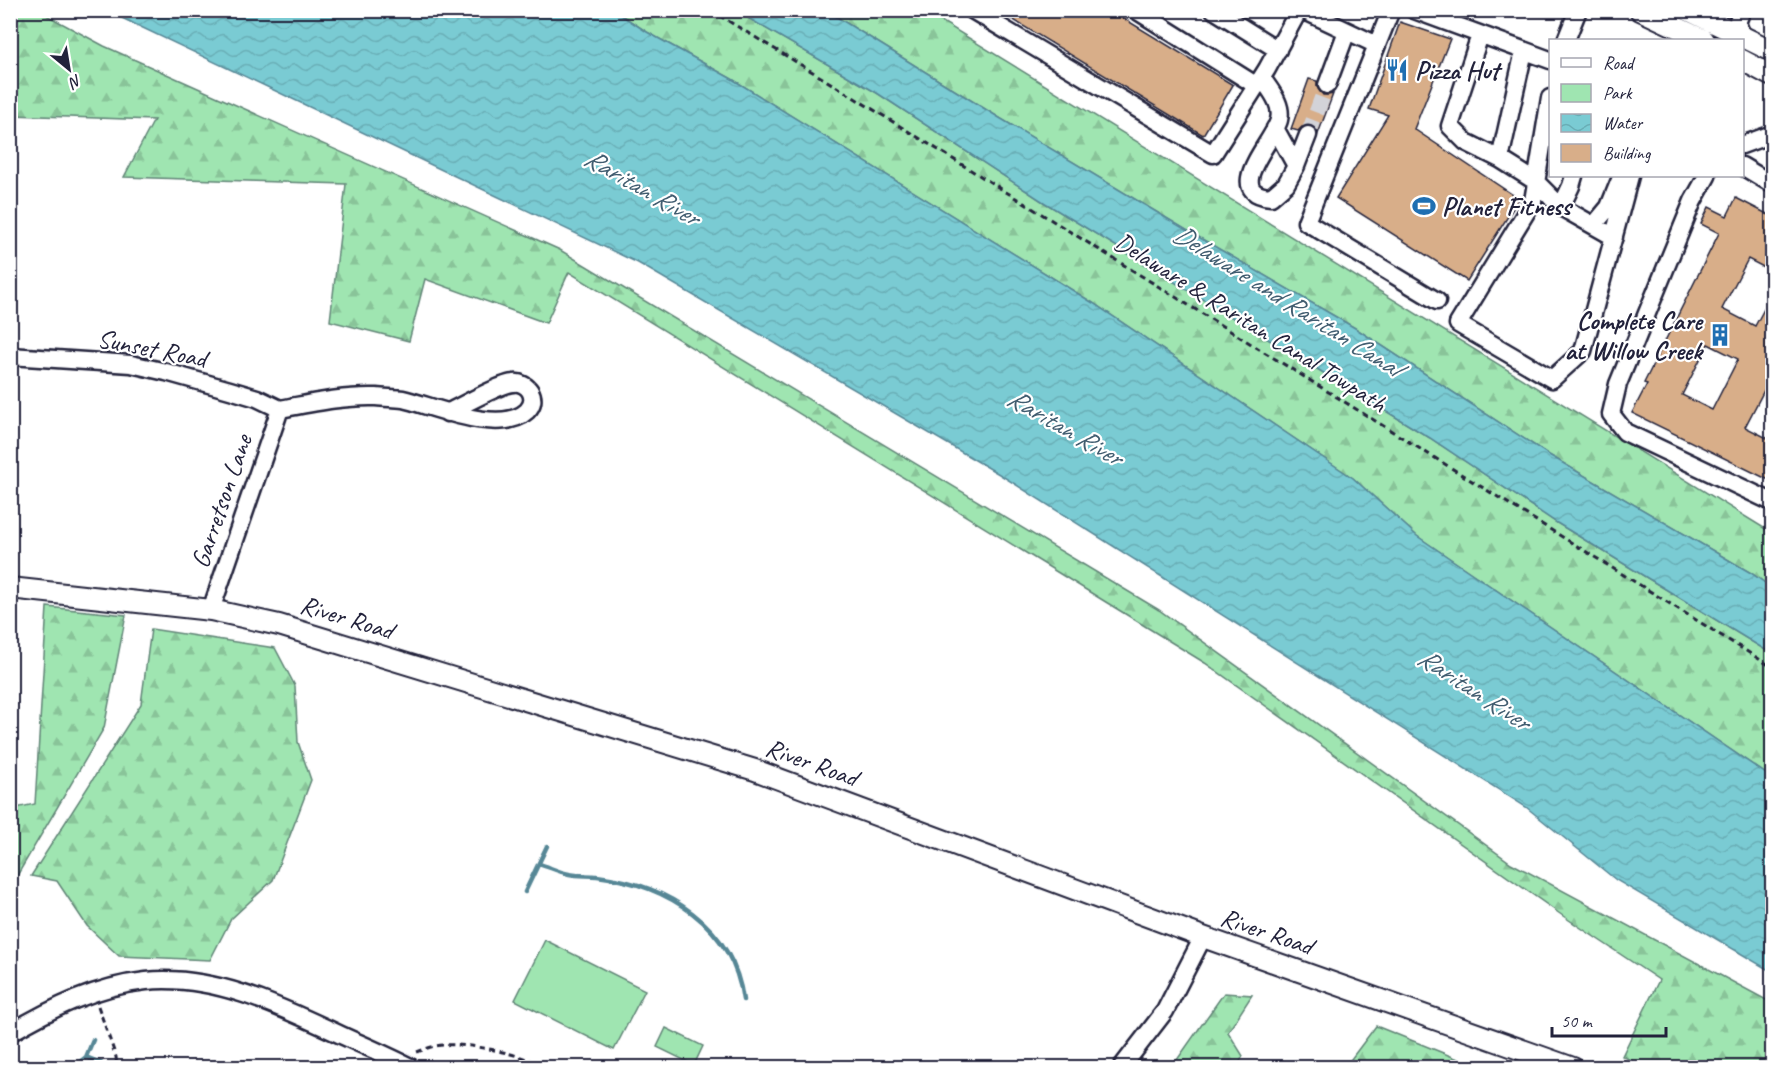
<svg xmlns="http://www.w3.org/2000/svg" width="1783" height="1078" viewBox="0 0 1783 1078" font-family="Caveat,sans-serif">
	<defs>
		<pattern id="forest-firs" width="22" height="20" patternUnits="userSpaceOnUse" patternTransform="scale(1.5)"><rect width="22" height="20" fill="#9fe5b1"/><path d="M5 1l3.5 6h-7zM16 11l3.5 6h-7z" fill="#89c499"/></pattern>
		<pattern id="water-waves" width="16" height="10" patternUnits="userSpaceOnUse" patternTransform="scale(1.5)"><rect width="16" height="10" fill="#7acbd3"/><path d="M0 5q4-4 8 0t8 0" fill="none" stroke="#69aeb6"/></pattern>
	</defs>
	<rect width="100%" height="100%" fill="#fff"/>
	<filter id="ink" filterUnits="userSpaceOnUse"><feTurbulence type="fractalNoise" baseFrequency=".0167" numOctaves="2"/><feDisplacementMap in="SourceGraphic" scale="12" xChannelSelector="R" yChannelSelector="G"/><feConvolveMatrix kernelMatrix="1 2 1 2 8 2 1 2 1" color-interpolation-filters="sRGB"/></filter>
	<g filter="url(#ink)">
		<!-- forest -->
		<path fill="url(#forest-firs)" stroke="#608476" stroke-width="1.5" d="M11 10 39 11 104 46 560 250 1159 610 1511 863 1772 1003V1067H1645L1622 1056 1659 980 1563 916 1205 663 569 272 546 323 425 279 409 341 330 321 346 184 124 177 154 120 11 115Z
			M615 11H736L877 93 1042 201 1430 438 1557 523 1772 654V778L1417 536 1353 478 1093 303 732 79 647 32Z
			M827 11H925L1772 533V588L1751 573 1549 455 1355 328 1188 231 998 117Z
			M47 607 126 615 104 728 11 886V809L35 804Z
			M151 629 275 648 295 686 298 742 311 780 273 880 231 919 210 960 119 956 87 926 57 881 31 876 141 704Z
			M1224 993 1252 995 1228 1032 1243 1056 1237 1067H1172Z
			M1376 1026 1478 1067H1345Z"/>
		<!-- park -->
		<path fill="#9fe5b1" stroke="#608476" stroke-width="1.5" d="M545 940 645 990 614 1050 515 1000Z
			M666 1028 703 1046 694 1065 657 1047Z"/>
		<!-- water -->
		<path fill="url(#water-waves)" stroke="#578796" stroke-width="1.5" d="M107 11H615L647 32 732 79 1093 303 1353 478 1417 536 1772 778V972L1616 880 1526 807 999 474 638 263Z
			M736 11H827L998 117 1188 231 1355 328 1549 455 1751 573 1772 588V654L1557 523 1430 438 1042 201 877 93Z"/>
		<g fill="none" stroke-linecap="round" stroke-linejoin="round">
			<!-- stream -->
			<path stroke="#578796" stroke-width="4.5" d="M539 864C549 867 559 872 569 874 578 876 588 875 597 876 667 885 733 925 743 1000
				M525 892 547 846
				M86 1057 101 1063
				M72 1068 86 1057 93 1040"/>
		</g>
		<!-- building -->
		<path fill="#d8ae89" stroke="#22223b" stroke-width="1.5" fill-rule="evenodd" d="M997 10H1110L1233 85 1203 135Z
			M1400 22 1450 39 1414 129 1519 199 1467 281 1336 198 1388 115 1369 109Z
			M1309 79 1317 81V87L1323 95H1328L1333 94 1318 134 1316 128 1311 125 1302 127 1298 131 1291 129Z
			M1736 198 1773 217V272L1748 259 1722 309 1755 326 1773 292V373L1745 427 1773 441V482L1632 413 1647 384 1644 383 1719 233 1701 224 1709 207 1727 216ZM1708 344 1738 359 1712 410 1682 395Z"/>
		<g fill="none" stroke-linecap="round" stroke-linejoin="round">
			<!-- minor-tunnel -->
			<path stroke="#d3d3d8" stroke-width="16" stroke-dasharray="16 8" stroke-linecap="butt" d="M1308 135 1327 85"/>
			<!-- minor casing -->
			<g stroke="#22223b" stroke-width="21">
				<path id="minor" d="M972 10 1213 154 1267 69 1299 10
					M1136 10 1257 86
					M1214 10 1278 50
					M1303 10 1377 45
					M1391 10 1306 222 1437 301
					M1414 10 1550 60
					M1480 35 1450 126 1466 142 1500 159 1535 181 1561 207 1614 237
					M1742 35 1737 23 1742 10
					M1566 40 1578 10
					M1262 78C1270 90 1283 104 1279 120 1274 141 1221 193 1271 197L1286 184 1296 166 1275 128
					M1327 85 1347 31
					M1550 98 1533 201 1458 324 1552 379 1583 351 1630 176
					M1742 145 1772 134
					M1500 159 1524 51
					M1296 166 1308 135
					M1742 166 1772 184
					M1707 176 1693 201 1618 384 1611 414 1625 432 1772 502
					M1561 207 1571 186 1574 176
					M1594 225 1609 207 1620 180
					M10 356 131 364 166 372 230 390 257 398 280 409
					M280 409C312 403 344 396 376 397 385 398 395 398 403 399 433 406 501 436 527 411 533 405 534 398 530 391 527 386 520 382 514 383 502 383 461 406 447 413
					M211 610 280 409
					M10 1033C52 1008 97 986 146 981 214 974 281 1007 341 1035 365 1046 389 1056 412 1068
					M1121 1068 1165 1011 1203 937"/>
			</g>
			<!-- major casing -->
			<g stroke="#22223b" stroke-width="24">
				<path id="major" d="M1640 10 1704 40
					M1688 10 1772 51
					M1742 60 1772 76
					M10 588 211 610 279 625 755 770 1203 937 1573 1068"/>
			</g>
			<!-- path -->
			<path stroke="#22223b" stroke-width="3" stroke-dasharray="6 4.5" stroke-linecap="butt" d="M710 10 803 66 1772 667
				M98 1006 116 1057 117 1068
				M417 1052C425 1049 435 1045 444 1045 470 1043 524 1054 546 1068"/>
			<!-- minor -->
			<use href="#minor" stroke="#fff" stroke-width="16"/>
			<!-- major -->
			<use href="#major" stroke="#fff" stroke-width="20"/>
		</g>
	</g>
	<!-- icons -->
	<defs>
		<g id="restaurant-bare" transform="scale(1.8)"><path d="M-5-6h1v4h1v-4h1v4h1v-4h1v5L-1.5 .5V6h-2V.5L-5-1ZM5-6V6H3V1.5H1.5Q1.5-4 5-6Z" fill="#1f6fb2" stroke="#fff" stroke-width="2.5" paint-order="stroke"/></g>
		<g id="stadium-bare" transform="scale(1.8)"><path d="M0-5a6.5 5 0 1 0 0 10a6.5 5 0 1 0 0-10ZM-3.5-1.8h7v3.6h-7Z" fill="#1f6fb2" stroke="#fff" stroke-width="2.5" paint-order="stroke"/></g>
		<g id="building-bare" transform="scale(1.8)"><path d="M-4-6H4V6H1V3H-1V6H-4ZM-2.5-4.3h1.7v1.8h-1.7ZM.8-4.3h1.7v1.8H.8ZM-2.5-1h1.7V.8h-1.7ZM.8-1h1.7V.8H.8Z" fill="#1f6fb2" stroke="#fff" stroke-width="2.5" paint-order="stroke"/></g>
	</defs>
	<g fill-rule="evenodd">
		<use href="#restaurant-bare" x="1397" y="70"/>
		<use href="#stadium-bare" x="1424" y="206"/>
		<use href="#building-bare" x="1720" y="335"/>
	</g>
	<g text-anchor="middle" stroke-width="4.5" stroke-linejoin="round" paint-order="stroke">
		<!-- poi labels -->
		<g font-size="26" font-weight="bold" fill="#22223b" stroke="#fff" text-anchor="start">
			<text x="1415" y="79">Pizza Hut</text>
			<text x="1442" y="215">Planet Fitness</text>
			<text x="1702" y="329" text-anchor="end">Complete Care<tspan x="1702" dy="30">at Willow Creek</tspan></text>
		</g>
		<!-- street labels -->
		<g font-size="26" fill="#22223b" stroke="#fff">
			<text transform="translate(1251 322) rotate(32)" y="9">Delaware &amp; Raritan Canal Towpath</text>
			<text transform="translate(152 348) rotate(11)" y="9">Sunset Road</text>
			<text transform="translate(221 501) rotate(-71)" y="9">Garretson Lane</text>
			<text transform="translate(347 617) rotate(17)" y="9">River Road</text>
			<text transform="translate(812 762) rotate(20)" y="9">River Road</text>
			<text transform="translate(1267 931) rotate(19)" y="9">River Road</text>
		</g>
		<!-- water labels -->
		<g font-size="27" font-style="italic" fill="#415d70" stroke="#fff">
			<text transform="translate(642 187) rotate(30)" y="9">Raritan River</text>
			<text transform="translate(1287 300) rotate(32)" y="9">Delaware and Raritan Canal</text>
			<text transform="translate(1065 427) rotate(30)" y="9">Raritan River</text>
			<text transform="translate(1474 689) rotate(33)" y="9">Raritan River</text>
		</g>
	</g>
	<!-- margin -->
	<rect width="1783" height="1078" fill="none" stroke="#fff" stroke-width="36"/>
	<rect x="18" y="18" width="1747" height="1042" fill="none" stroke="#22223b" stroke-width="2" filter="url(#ink)"/>
	<!-- legend -->
	<rect x="1549" y="39" width="195" height="138" fill="#ffffff" stroke="#a7a7b1" stroke-width="1.5"/>
	<rect x="1561" y="58" width="30" height="9" fill="#ffffff" stroke="#a7a7b1" stroke-width="1.5"/>
	<text x="1603" y="69" font-size="18" fill="#22223b">Road</text>
	<rect x="1561" y="84" width="30" height="18" fill="#9fe5b1" stroke="#a7a7b1" stroke-width="1.5"/>
	<text x="1603" y="99" font-size="18" fill="#22223b">Park</text>
	<rect x="1561" y="114" width="30" height="18" fill="url(#water-waves)" stroke="#a7a7b1" stroke-width="1.5"/>
	<text x="1603" y="129" font-size="18" fill="#22223b">Water</text>
	<rect x="1561" y="144" width="30" height="18" fill="#d8ae89" stroke="#a7a7b1" stroke-width="1.5"/>
	<text x="1603" y="159" font-size="18" fill="#22223b">Building</text>
	<!-- north arrow -->
	<g transform="translate(69 69) rotate(150)" stroke="#ffffff" stroke-width="4.5" paint-order="stroke">
	<path d="M0-4.5L10 22L0 15L-10 22Z" fill="#22223b"/>
	<text y="-9" font-size="16" font-weight="bold" text-anchor="middle" fill="#22223b">N</text>
	</g>
	<!-- scale -->
	<path d="M1552 1027v9h114v-9" fill="none" stroke="#22223b" stroke-width="3"/>
	<text x="1561" y="1027" font-size="18" fill="#22223b" stroke="#ffffff" stroke-width="4.5" paint-order="stroke">50 m</text>
</svg>
